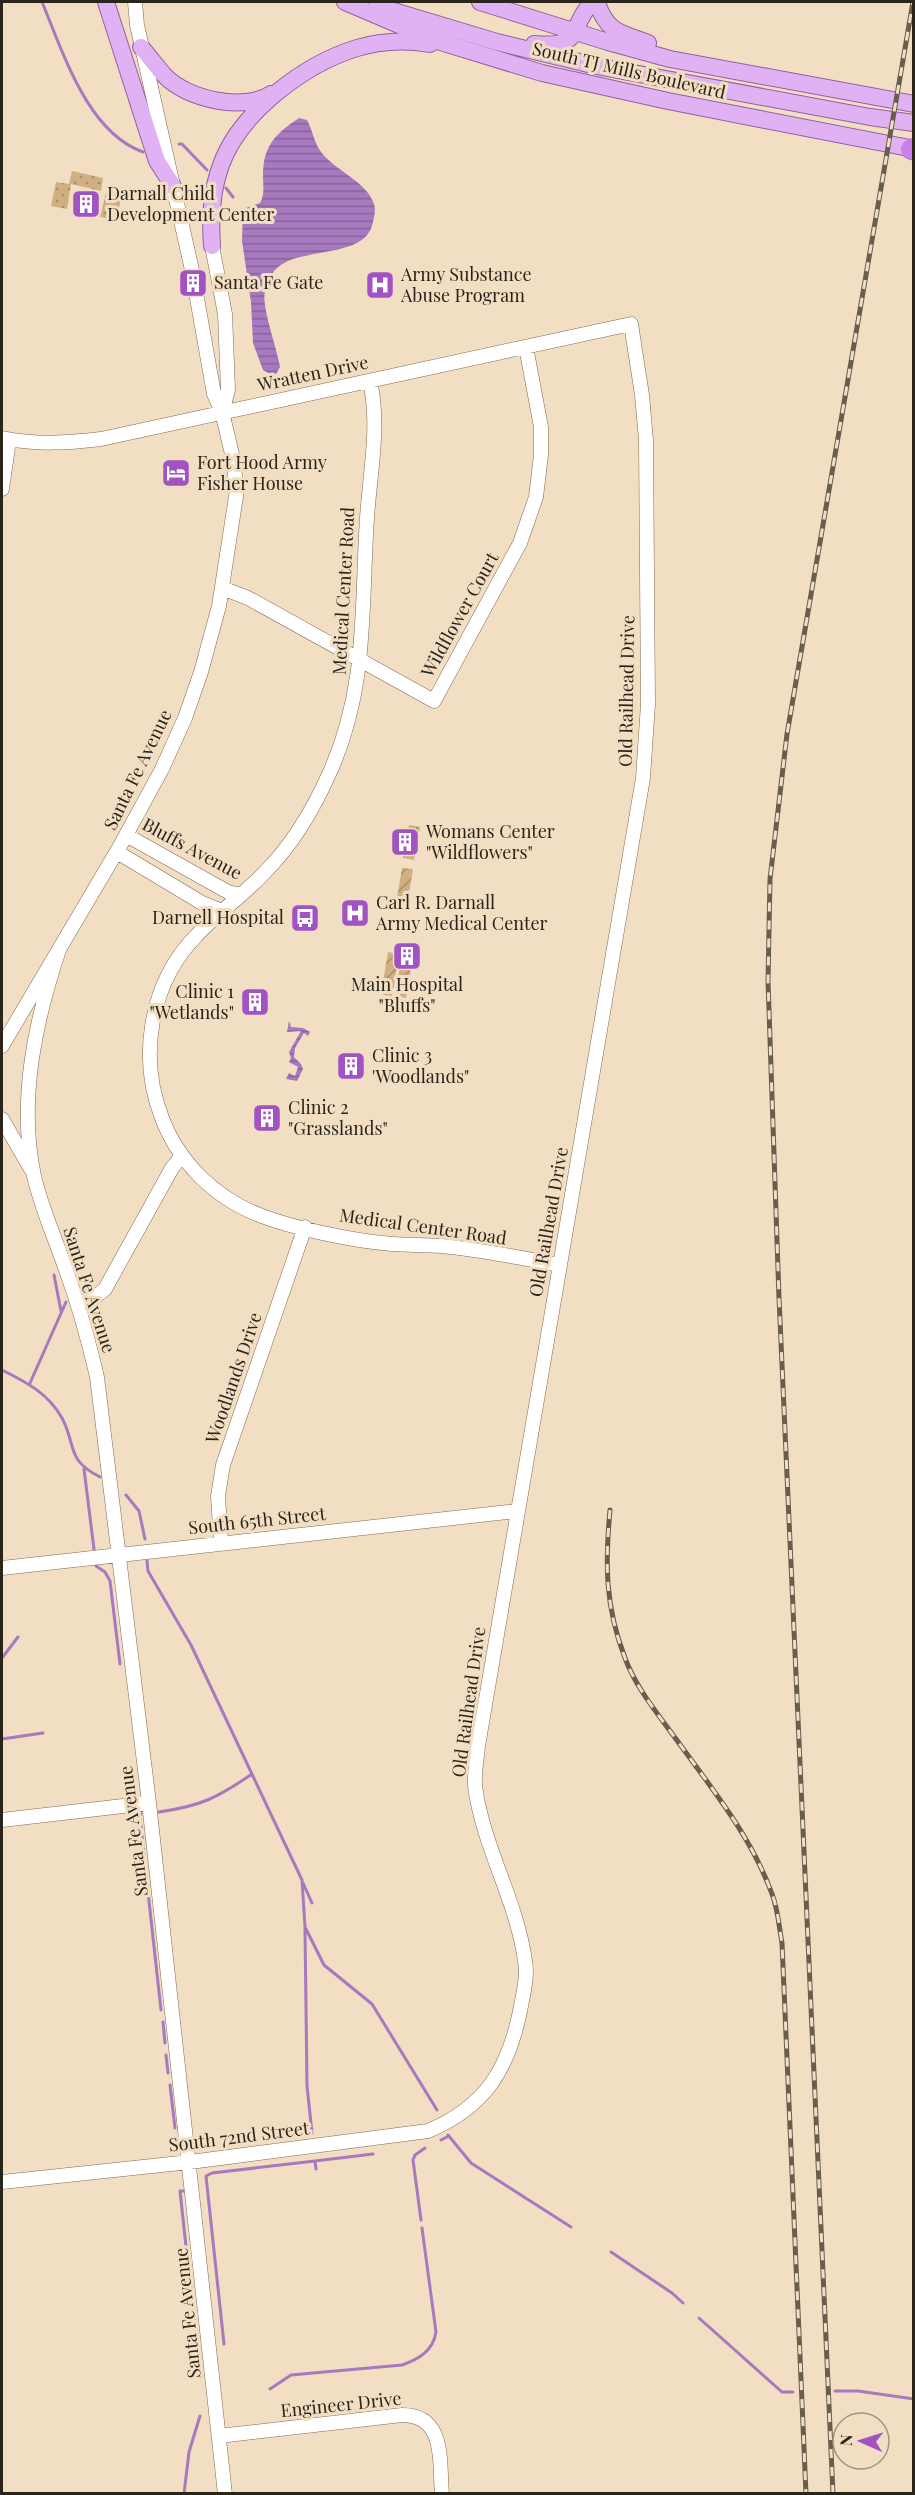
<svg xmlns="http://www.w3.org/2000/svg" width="915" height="2495" viewBox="0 0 915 2495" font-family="'Playfair Display',serif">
	<defs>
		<pattern id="park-dots" width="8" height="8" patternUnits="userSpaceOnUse" patternTransform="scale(1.5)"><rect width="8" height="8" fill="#d0af81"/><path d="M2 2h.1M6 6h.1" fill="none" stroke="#a98e69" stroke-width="1.8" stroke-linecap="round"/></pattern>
		<pattern id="garden-furrows" width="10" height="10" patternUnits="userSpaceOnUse" patternTransform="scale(1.5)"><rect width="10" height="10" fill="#d0af81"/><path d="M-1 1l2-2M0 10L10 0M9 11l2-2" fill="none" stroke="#a98e69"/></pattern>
		<pattern id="water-rules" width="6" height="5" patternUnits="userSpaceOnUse" patternTransform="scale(1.5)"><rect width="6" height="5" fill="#a779be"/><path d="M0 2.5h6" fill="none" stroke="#88639a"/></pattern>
	</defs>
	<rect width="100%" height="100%" fill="#f1dec3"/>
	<!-- park -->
	<path fill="url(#park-dots)" d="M72 171 103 178 101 191 71 184 67 209 51 206 56 182 69 184Z
		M107 189 122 192 117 220 100 217Z"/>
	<!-- garden -->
	<path fill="url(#garden-furrows)" d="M409 825 420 827 414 860 403 858Z
		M402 868 413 869 406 912 395 910Z
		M388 952 399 954 392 996 381 994Z
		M402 954 413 956 406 998 395 996Z"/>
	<!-- water -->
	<path fill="url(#water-rules)" d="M299 118 307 120C312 129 314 141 319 149 332 170 366 180 374 204 376 210 374 217 373 222 366 261 297 245 275 270 271 275 267 285 265 291 261 306 277 348 280 367L276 374 272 375 263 370 253 343 251 302 242 241 243 209 260 203C265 194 263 186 263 175 263 146 275 134 299 118Z
		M289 1021 291 1027 303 1028 310 1032 308 1036 304 1033 295 1048 294 1057 301 1064 303 1069 297 1081 286 1079 289 1073 295 1076 298 1067 289 1062 291 1058 289 1052 301 1031 287 1032Z"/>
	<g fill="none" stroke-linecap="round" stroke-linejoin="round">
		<!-- stream -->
		<path stroke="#a779be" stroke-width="3" d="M42 2C63 52 87 132 143 152
			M179 144H182L207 170
			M226 188 233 197
			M54 1275 61 1311
			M2 1370C26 1382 48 1393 62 1418 77 1446 65 1459 100 1477
			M30 1383 66 1302
			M84 1469 94 1549
			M126 1495 139 1511 145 1539
			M147 1561 148 1571 191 1645 302 1880 305 1927 324 1965 372 2004 437 2110
			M96 1566 105 1572 110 1581 120 1664
			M2 1658 18 1637
			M2 1739 43 1733
			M159 1812C201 1806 217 1798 252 1774
			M140 1820 139 1815 141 1814
			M141 1825V1833
			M142 1836 145 1866
			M146 1870V1876
			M303 1883 312 1903
			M148 1892 161 2010
			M305 1928 307 2086 312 2133
			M163 2022 165 2043
			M166 2055 168 2073
			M170 2085 175 2128
			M448 2135 471 2163 571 2227
			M441 2140 449 2136
			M315 2161 373 2154
			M184 2191H180L188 2265
			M421 2220 413 2160 415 2155 425 2148
			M611 2252 672 2293 683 2303
			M190 2280 199 2357
			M699 2318 782 2392H793
			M224 2344 206 2176 212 2173 315 2161 316 2169
			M270 2389 291 2375 402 2365C419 2359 433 2351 436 2332L422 2228
			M835 2391H858L914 2399
			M184 2494 189 2452 200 2416"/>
		<!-- minor casing -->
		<g stroke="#7d6c54" stroke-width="15">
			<path id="minor" d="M212 246 225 314 228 390 222 412
				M370 381C380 426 370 472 367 518 361 608 368 687 330 772 314 808 293 844 265 872 244 895 217 913 196 936 150 983 138 1057 162 1118 178 1161 214 1197 257 1214 291 1228 354 1241 392 1244 408 1245 425 1245 442 1246 482 1250 521 1258 560 1265
				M2 438C35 445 68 443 101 439L631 324 642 395 646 440 648 704 643 778 478 1746C477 1759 474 1773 475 1786 483 1847 517 1901 525 1961 528 1977 523 1995 520 2011 508 2070 485 2107 428 2131L190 2162 2 2182
				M2 489 9 440
				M222 588 248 598 434 701 520 543 536 497 541 455V427L526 347
				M126 835 228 892 241 895
				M117 852 202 903 222 911
				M59 950C35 1022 18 1101 34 1176 42 1211 57 1242 68 1276 80 1309 89 1343 97 1377L149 1803 225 2494
				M2 1046 120 846 162 769 185 718 201 672 219 606 237 490 232 454 222 412 214 394 192 270 137 25 135 2
				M2 1119 31 1169
				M78 1304 94 1298 105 1289 172 1168 182 1156
				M221 1543 218 1496 223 1465 305 1227
				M2 1568 517 1511
				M2 1820 149 1803
				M219 2436 402 2415C446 2415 439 2461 442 2494"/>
		</g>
		<!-- major casing -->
		<g stroke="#935fa3" stroke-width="18">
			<path id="major" d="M106 2 157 161 173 186
				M345 2 434 40 542 73 668 101 914 149
				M480 2 608 42 670 59 914 104
				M597 2C606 32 621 33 648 43
				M377 6 497 42 596 66 870 117 914 123
				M534 44C585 48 567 30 592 2
				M141 47C149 56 157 67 165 76 187 99 243 112 271 94
				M212 246C210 218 211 192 221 165 240 112 305 64 357 48 380 41 407 40 430 44"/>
		</g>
		<!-- highway casing -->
		<g stroke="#935fa3" stroke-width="21">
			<path id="highway" d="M911 149 914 150"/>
		</g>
		<!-- minor -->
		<use href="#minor" stroke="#fff" stroke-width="14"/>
		<!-- major -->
		<use href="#major" stroke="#e0b2f4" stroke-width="16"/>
		<!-- highway -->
		<use href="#highway" stroke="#cb7fed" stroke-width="20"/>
		<!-- rail casing -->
		<g stroke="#685d4e" stroke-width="5">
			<path id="rail" d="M610 1510C605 1564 605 1606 625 1658 636 1688 658 1714 676 1739 712 1789 751 1836 772 1894 778 1909 779 1927 782 1943L806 2494
				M833 2494 779 1298 768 981 770 879 787 734 913 2"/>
		</g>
		<!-- rail -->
		<use href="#rail" stroke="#f1dec3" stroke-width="3" stroke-dasharray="9" stroke-linecap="butt"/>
	</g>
	<!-- icons -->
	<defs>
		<g id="building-square" transform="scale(1.5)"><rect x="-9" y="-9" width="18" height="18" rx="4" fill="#a152c3" stroke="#f1dec3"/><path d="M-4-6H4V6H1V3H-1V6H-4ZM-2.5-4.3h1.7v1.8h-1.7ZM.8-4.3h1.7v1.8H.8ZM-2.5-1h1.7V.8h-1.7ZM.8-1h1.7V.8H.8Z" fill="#fff"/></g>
		<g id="hospital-square" transform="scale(1.5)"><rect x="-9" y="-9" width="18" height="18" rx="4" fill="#a152c3" stroke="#f1dec3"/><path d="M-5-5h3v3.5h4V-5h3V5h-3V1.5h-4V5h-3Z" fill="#fff"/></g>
		<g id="hotel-square" transform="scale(1.5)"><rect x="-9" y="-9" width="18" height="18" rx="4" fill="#a152c3" stroke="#f1dec3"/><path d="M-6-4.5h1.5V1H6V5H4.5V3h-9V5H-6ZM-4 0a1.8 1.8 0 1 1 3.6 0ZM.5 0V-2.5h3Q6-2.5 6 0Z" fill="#fff"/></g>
		<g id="bus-square" transform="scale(1.5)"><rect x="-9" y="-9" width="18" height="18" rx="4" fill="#a152c3" stroke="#f1dec3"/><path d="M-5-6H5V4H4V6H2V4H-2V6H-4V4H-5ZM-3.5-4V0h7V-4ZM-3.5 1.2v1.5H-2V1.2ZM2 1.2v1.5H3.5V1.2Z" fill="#fff"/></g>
	</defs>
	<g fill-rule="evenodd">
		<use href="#building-square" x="86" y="204"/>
		<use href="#building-square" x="193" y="283"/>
		<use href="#hospital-square" x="380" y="285"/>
		<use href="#hotel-square" x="176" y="473"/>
		<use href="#building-square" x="405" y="842"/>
		<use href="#hospital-square" x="355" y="913"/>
		<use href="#bus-square" x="305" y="918"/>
		<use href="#building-square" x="407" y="956"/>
		<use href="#building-square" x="255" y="1002"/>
		<use href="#building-square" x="351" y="1066"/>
		<use href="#building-square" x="267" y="1118"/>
	</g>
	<g text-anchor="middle" stroke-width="6" stroke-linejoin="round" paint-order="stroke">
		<!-- street labels -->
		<g font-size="18" fill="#2b241a" stroke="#f1dec3">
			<text transform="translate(629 71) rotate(13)" y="6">South TJ Mills Boulevard</text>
			<text transform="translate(313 374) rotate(-12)" y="6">Wratten Drive</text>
			<text transform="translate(344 591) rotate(-87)" y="6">Medical Center Road</text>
			<text transform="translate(460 615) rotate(-61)" y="6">Wildflower Court</text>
			<text transform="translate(627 691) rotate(-89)" y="6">Old Railhead Drive</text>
			<text transform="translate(138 770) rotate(-64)" y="6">Santa Fe Avenue</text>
			<text transform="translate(192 849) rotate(28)" y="6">Bluffs Avenue</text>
			<text transform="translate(549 1222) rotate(-80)" y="6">Old Railhead Drive</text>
			<text transform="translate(423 1227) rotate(8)" y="6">Medical Center Road</text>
			<text transform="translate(89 1290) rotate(72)" y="6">Santa Fe Avenue</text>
			<text transform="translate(234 1378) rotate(-71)" y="6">Woodlands Drive</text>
			<text transform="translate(257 1521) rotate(-6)" y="6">South 65th Street</text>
			<text transform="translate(469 1702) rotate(-82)" y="6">Old Railhead Drive</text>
			<text transform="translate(134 1831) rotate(-97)" y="6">Santa Fe Avenue</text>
			<text transform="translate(239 2137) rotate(-7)" y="6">South 72nd Street</text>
			<text transform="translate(188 2313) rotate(-96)" y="6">Santa Fe Avenue</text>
			<text transform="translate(341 2405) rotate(-6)" y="6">Engineer Drive</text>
		</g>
		<!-- poi labels -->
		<g font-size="18" fill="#2b241a" stroke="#f1dec3" text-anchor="start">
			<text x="107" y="200">Darnall Child<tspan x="107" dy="21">Development Center</tspan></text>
			<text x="401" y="281">Army Substance<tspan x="401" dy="21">Abuse Program</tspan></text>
			<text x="214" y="289">Santa Fe Gate</text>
			<text x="197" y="469">Fort Hood Army<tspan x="197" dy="21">Fisher House</tspan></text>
			<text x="426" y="838">Womans Center<tspan x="426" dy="21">"Wildflowers"</tspan></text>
			<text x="376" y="909">Carl R. Darnall<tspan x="376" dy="21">Army Medical Center</tspan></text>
			<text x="284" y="924" text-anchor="end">Darnell Hospital</text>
			<text x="407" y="991" text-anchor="middle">Main Hospital<tspan x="407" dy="21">"Bluffs"</tspan></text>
			<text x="234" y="998" text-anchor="end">Clinic 1<tspan x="234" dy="21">"Wetlands"</tspan></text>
			<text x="372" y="1062">Clinic 3<tspan x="372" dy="21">'Woodlands"</tspan></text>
			<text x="288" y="1114">Clinic 2<tspan x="288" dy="21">"Grasslands"</tspan></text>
		</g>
	</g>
	<!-- border -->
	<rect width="915" height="2495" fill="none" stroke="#2b241a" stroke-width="6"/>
	<!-- north arrow -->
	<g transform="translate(861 2441) rotate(273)"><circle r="28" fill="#f1dec3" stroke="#a2947f" stroke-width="1.5"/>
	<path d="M0-4.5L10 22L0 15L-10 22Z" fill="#a152c3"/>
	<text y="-9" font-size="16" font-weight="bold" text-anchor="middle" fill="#2b241a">N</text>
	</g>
</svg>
